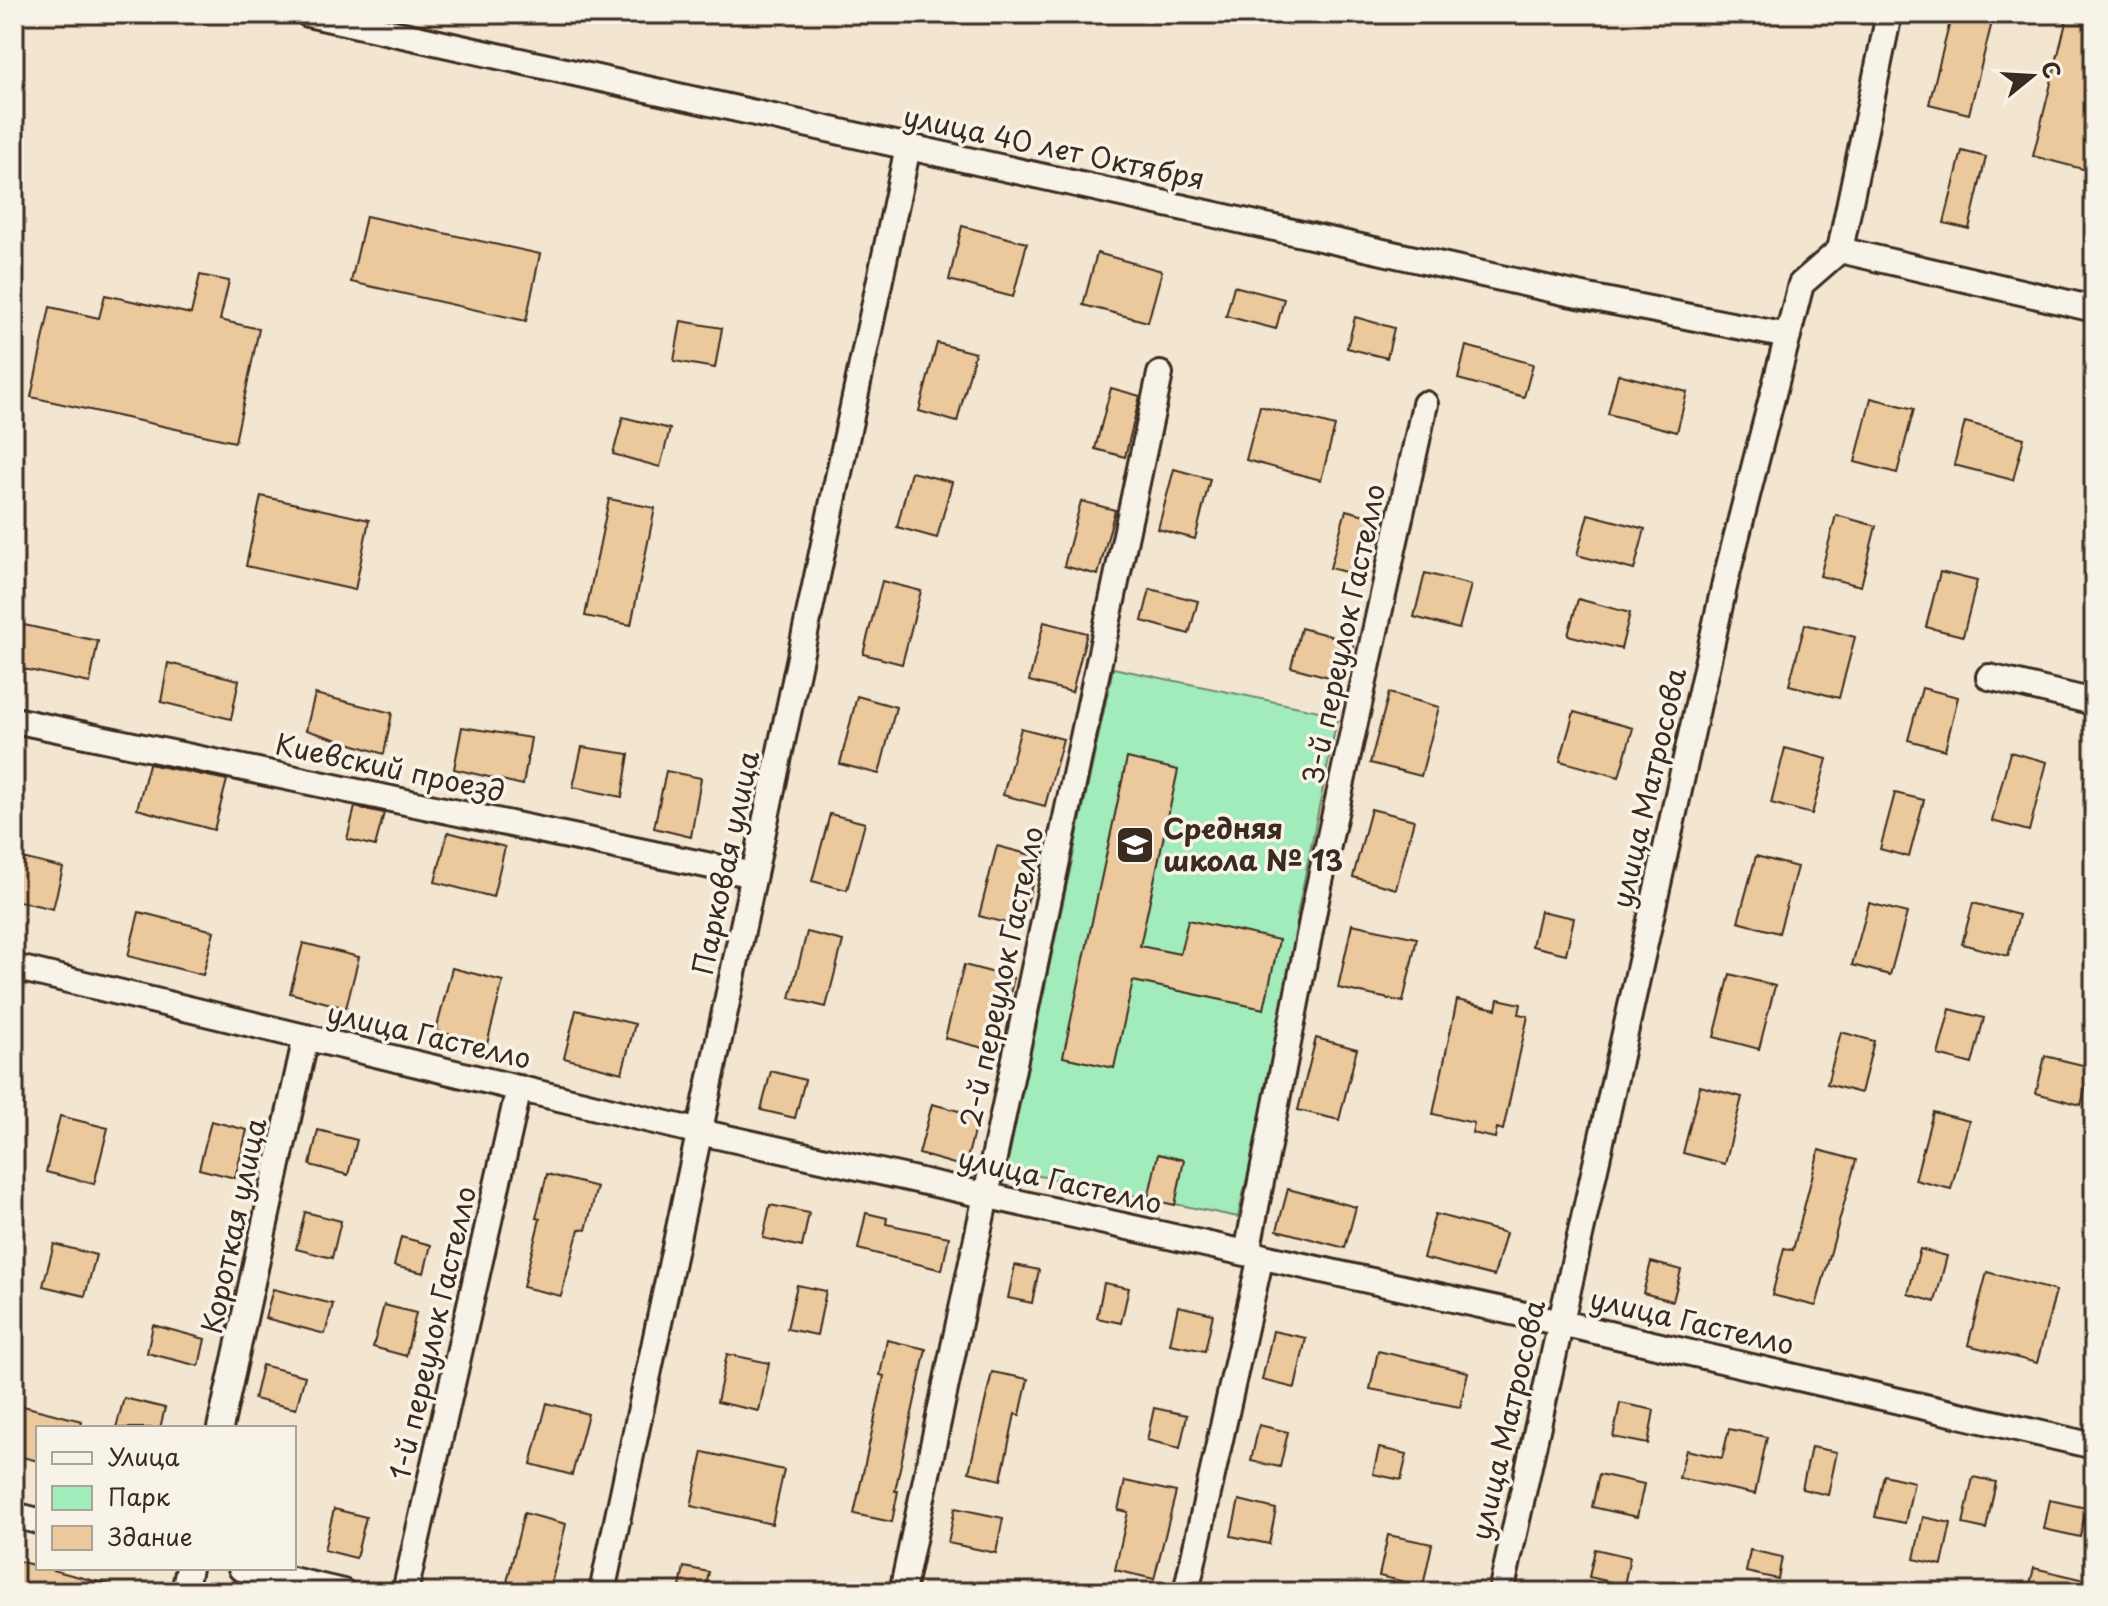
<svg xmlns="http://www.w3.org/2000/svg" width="2108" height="1606" viewBox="0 0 2108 1606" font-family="'Playpen Sans',sans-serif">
	<rect width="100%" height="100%" fill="#f3e6d1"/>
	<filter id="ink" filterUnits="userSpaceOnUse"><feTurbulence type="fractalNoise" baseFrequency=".0125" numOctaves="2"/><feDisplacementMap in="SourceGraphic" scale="16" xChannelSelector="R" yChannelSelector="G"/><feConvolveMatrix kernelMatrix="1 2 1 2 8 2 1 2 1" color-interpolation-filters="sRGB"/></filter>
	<g filter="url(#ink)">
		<!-- green -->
		<path fill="#a2ebba" stroke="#6e8a6c" stroke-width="2" d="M1113 668 1338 715 1297 915 1304 928 1238 1217 1006 1169Z"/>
		<!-- building -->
		<path fill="#ebc99c" stroke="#3b2a1e" stroke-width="2" d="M1952 14H1994L1969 114 1929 104Z
			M2068 14H2094V172L2033 156Z
			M1962 151 1986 157 1969 229 1944 223Z
			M366 216 540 254 526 321 351 282Z
			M962 226 1027 243 1013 297 949 280Z
			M1097 253 1162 271 1148 322 1083 305Z
			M200 275 229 281 220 320 259 329 235 442 31 397 50 307 99 318 105 295 191 314Z
			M1234 286 1284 299 1276 329 1226 316Z
			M1355 317 1394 328 1387 358 1347 348Z
			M681 321 722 328 715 368 674 361Z
			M937 343 975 353 957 422 919 411Z
			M1466 346 1533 364 1524 397 1458 379Z
			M1618 374 1687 392 1677 432 1608 414Z
			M1111 388 1140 396 1125 457 1095 449Z
			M1871 398 1914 409 1897 473 1855 462Z
			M1260 406 1335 426 1321 480 1246 460Z
			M623 417 670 429 660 467 613 454Z
			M1965 422 2024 438 2013 480 1954 465Z
			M1174 469 1210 479 1195 539 1158 529Z
			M911 472 952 482 937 538 897 527Z
			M261 496 369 520 355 590 246 566Z
			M609 499 655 508 631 625 585 616Z
			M1081 501 1115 510 1098 575 1064 566Z
			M1346 510 1380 519 1365 577 1330 568Z
			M1588 514 1645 529 1634 570 1577 555Z
			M1836 515 1876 526 1861 586 1820 576Z
			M1940 572 1977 581 1963 636 1926 627Z
			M1425 573 1471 585 1459 629 1414 617Z
			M882 581 921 591 902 664 863 654Z
			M1150 589 1198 601 1189 634 1142 621Z
			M1578 599 1630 613 1621 649 1568 635Z
			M1044 622 1087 633 1072 692 1029 681Z
			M1805 624 1855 637 1839 698 1789 685Z
			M24 625 98 641 90 683 14 667Z
			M1301 628 1354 642 1344 681 1291 667Z
			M168 663 239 680 231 719 161 702Z
			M1922 688 1958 697 1945 750 1908 740Z
			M1389 693 1439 707 1421 776 1370 763Z
			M315 694 392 713 384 754 306 730Z
			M857 696 896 707 879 774 840 764Z
			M1574 712 1633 728 1619 777 1560 761Z
			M462 727 531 738 523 785 454 769Z
			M1021 728 1063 739 1045 806 1003 795Z
			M582 747 629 754 622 797 573 787Z
			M1785 748 1827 759 1812 814 1771 803Z
			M2010 752 2047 762 2029 831 1992 821Z
			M1127 758 1178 770 1140 946 1180 954 1188 920 1279 940 1264 1009 1133 981 1114 1068 1063 1057Z
			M149 764 227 780 214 830 137 809Z
			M666 771 701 778 691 837 654 828Z
			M1895 793 1924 800 1909 857 1880 849Z
			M355 807 384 813 375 846 347 839Z
			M1371 809 1414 820 1396 889 1353 877Z
			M830 814 865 823 847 890 812 881Z
			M448 832 505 847 493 897 435 882Z
			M997 846 1039 857 1021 927 979 916Z
			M14 856 63 868 53 909 14 900Z
			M1756 856 1797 867 1779 933 1738 922Z
			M1869 903 1907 913 1890 975 1852 965Z
			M1973 903 2019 915 2008 956 1962 944Z
			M1540 911 1574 918 1566 954 1532 946Z
			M139 912 214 931 203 975 128 956Z
			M1352 924 1417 938 1403 1002 1338 988Z
			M807 932 843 941 826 1007 790 998Z
			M303 943 359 957 346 1008 290 993Z
			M964 965 1014 978 995 1051 945 1038Z
			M452 968 503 981 487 1044 436 1031Z
			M1730 974 1775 986 1759 1049 1714 1037Z
			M1498 999 1521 1004 1519 1014 1528 1016 1503 1130 1497 1128 1495 1138 1472 1133 1474 1123 1433 1114 1457 1000 1496 1009Z
			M1950 1009 1984 1018 1972 1064 1938 1055Z
			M576 1010 635 1024 622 1073 564 1058Z
			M1841 1032 1874 1041 1861 1093 1827 1084Z
			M1316 1038 1357 1049 1339 1120 1298 1110Z
			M2045 1056 2091 1067 2081 1105 2036 1093Z
			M771 1071 805 1080 795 1118 761 1110Z
			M1700 1086 1742 1097 1725 1164 1683 1153Z
			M932 1104 978 1116 965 1167 919 1154Z
			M1933 1112 1969 1121 1951 1189 1915 1180Z
			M60 1116 108 1128 94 1184 46 1172Z
			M211 1121 247 1130 235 1178 199 1169Z
			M318 1130 357 1140 348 1175 310 1165Z
			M1819 1150 1856 1160 1816 1306 1772 1295 1784 1248 1793 1250Z
			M1158 1154 1184 1160 1175 1205 1148 1199Z
			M547 1174 597 1187 586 1230 579 1229 561 1296 523 1287 540 1219 536 1218Z
			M1288 1189 1356 1207 1345 1248 1277 1230Z
			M770 1205 809 1213 802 1247 763 1238Z
			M305 1212 341 1221 332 1258 296 1249Z
			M866 1213 887 1218 886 1224 949 1237 942 1270 858 1249Z
			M1435 1214 1506 1233 1494 1276 1423 1258Z
			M401 1237 431 1245 424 1273 394 1266Z
			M54 1244 96 1255 85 1296 43 1286Z
			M1920 1249 1947 1256 1935 1302 1908 1294Z
			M1651 1262 1681 1270 1673 1301 1643 1293Z
			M1015 1265 1039 1270 1032 1303 1008 1298Z
			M1987 1272 2056 1291 2037 1363 1968 1345Z
			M1104 1283 1129 1288 1121 1323 1097 1318Z
			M797 1285 826 1291 817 1335 787 1329Z
			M273 1289 333 1304 325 1334 265 1318Z
			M384 1305 416 1313 406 1356 373 1347Z
			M1178 1306 1213 1314 1205 1351 1170 1344Z
			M153 1325 205 1339 199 1366 147 1353Z
			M1273 1331 1306 1338 1295 1388 1262 1380Z
			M887 1340 926 1349 895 1491H898L892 1522 854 1514 884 1376 880 1375Z
			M1378 1351 1468 1372 1460 1407 1370 1389Z
			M727 1354 769 1363 759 1411 717 1402Z
			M262 1365 305 1376 296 1409 254 1399Z
			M992 1372 1028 1379 1020 1415 1015 1414 1001 1480 969 1472Z
			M124 1398 165 1408 160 1428H116Z
			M547 1403 588 1414 572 1475 531 1464Z
			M1620 1403 1654 1410 1648 1444 1613 1437Z
			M19 1405 82 1421 81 1428H38V1461L14 1455V1425Z
			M1154 1408 1187 1415 1180 1448 1147 1440Z
			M1259 1425 1288 1432 1280 1467 1251 1461Z
			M1729 1429 1767 1437 1755 1494 1679 1478 1686 1450 1722 1458Z
			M1811 1447 1837 1452 1828 1495 1802 1489Z
			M1379 1448 1407 1454 1401 1480 1373 1474Z
			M703 1452 784 1470 772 1524 691 1506Z
			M1599 1474 1644 1484 1637 1517 1592 1507Z
			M1884 1475 1914 1482 1905 1523 1875 1517Z
			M1973 1477 1996 1482 1986 1529 1963 1524Z
			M1125 1481 1176 1492 1154 1579 1115 1570 1128 1512 1118 1510Z
			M1239 1500 1276 1509 1269 1544 1231 1536Z
			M2050 1500 2086 1508 2080 1537 2044 1529Z
			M955 1508 1003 1518 996 1553 948 1543Z
			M334 1509 366 1517 356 1558 324 1550Z
			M524 1513 566 1524 549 1592 507 1582Z
			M1923 1517 1951 1523 1942 1565 1914 1559Z
			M1388 1535 1432 1544 1423 1586 1379 1576Z
			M1595 1549 1630 1557 1624 1585 1589 1577Z
			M1750 1550 1782 1557 1778 1579 1746 1572Z
			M14 1560 110 1585 109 1592H14Z
			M684 1567 709 1572 705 1592H679Z
			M2034 1568 2094 1582V1592H2028Z"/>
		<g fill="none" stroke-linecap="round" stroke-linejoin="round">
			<!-- minor casing -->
			<g stroke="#3b2a1e" stroke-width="30">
				<path id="minor" d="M308 14 1573 294 1788 336
					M1840 250 2094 309
					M1989 677 2094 702
					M14 720 754 875
					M14 967 700 1132 1561 1323 2094 1446
					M1247 1253 1316 900 1425 404
					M220 1428 306 1037
					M14 1515 38 1521
					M241 1568 343 1592
					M184 1592 189 1568
					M405 1592 519 1088
					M602 1592 908 147
					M902 1592 1160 374
					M1186 1592 1261 1256
					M1501 1592 1726 578 1801 284 1840 250 1889 14"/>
			</g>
			<!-- minor -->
			<use href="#minor" stroke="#f7f3e8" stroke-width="24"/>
		</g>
	</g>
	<!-- icons -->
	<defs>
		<g id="school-square" transform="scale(2)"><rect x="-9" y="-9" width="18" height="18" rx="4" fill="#3b2a1e" stroke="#f7f3e8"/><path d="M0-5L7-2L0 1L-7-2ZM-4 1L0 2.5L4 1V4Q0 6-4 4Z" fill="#fff"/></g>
	</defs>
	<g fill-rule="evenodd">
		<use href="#school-square" x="1135" y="845"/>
	</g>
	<g text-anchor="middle" stroke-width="7" stroke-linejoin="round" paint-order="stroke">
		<!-- street labels -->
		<g font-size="28" fill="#3b2a1e" stroke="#f7f3e8">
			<text transform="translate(1054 148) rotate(12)" y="10">улица 40 лет Октября</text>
			<text transform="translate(1344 634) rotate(-78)" y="10">3-й переулок Гастелло</text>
			<text transform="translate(390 768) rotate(12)" y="10">Киевский проезд</text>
			<text transform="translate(1649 788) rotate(-77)" y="10">улица Матросова</text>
			<text transform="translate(726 863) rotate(-78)" y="10">Парковая улица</text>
			<text transform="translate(1002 977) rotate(-78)" y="10">2-й переулок Гастелло</text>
			<text transform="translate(429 1036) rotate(13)" y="10">улица Гастелло</text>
			<text transform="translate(1060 1181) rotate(13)" y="10">улица Гастелло</text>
			<text transform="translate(234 1226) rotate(-78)" y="10">Короткая улица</text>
			<text transform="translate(1692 1322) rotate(13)" y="10">улица Гастелло</text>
			<text transform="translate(433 1333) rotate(-77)" y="10">1-й переулок Гастелло</text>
			<text transform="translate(1508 1420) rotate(-77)" y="10">улица Матросова</text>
		</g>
		<!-- poi labels -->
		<g font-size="28" font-weight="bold" fill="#3b2a1e" stroke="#f7f3e8" text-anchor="start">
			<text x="1163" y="839">Средняя<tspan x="1163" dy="32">школа № 13</tspan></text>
		</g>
	</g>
	<!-- margin -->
	<rect width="2108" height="1606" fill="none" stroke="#f7f3e8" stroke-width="48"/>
	<rect x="24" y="24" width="2060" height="1558" fill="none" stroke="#3b2a1e" stroke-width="3" filter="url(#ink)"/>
	<!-- legend -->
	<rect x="36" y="1426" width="260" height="144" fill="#f7f3e8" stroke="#aca397" stroke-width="2"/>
	<rect x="52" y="1452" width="40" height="12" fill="#f7f3e8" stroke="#aca397" stroke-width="2"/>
	<text x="108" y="1466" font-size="24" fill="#3b2a1e">Улица</text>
	<rect x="52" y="1486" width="40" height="24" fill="#a2ebba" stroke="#aca397" stroke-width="2"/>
	<text x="108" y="1506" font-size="24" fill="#3b2a1e">Парк</text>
	<rect x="52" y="1526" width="40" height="24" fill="#ebc99c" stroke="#aca397" stroke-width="2"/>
	<text x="108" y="1546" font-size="24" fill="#3b2a1e">Здание</text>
	<!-- north arrow -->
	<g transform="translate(2032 76) rotate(72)" stroke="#f7f3e8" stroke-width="6" paint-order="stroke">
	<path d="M0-6L14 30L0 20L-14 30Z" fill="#3b2a1e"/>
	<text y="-12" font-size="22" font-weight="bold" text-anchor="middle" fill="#3b2a1e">С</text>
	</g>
</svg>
